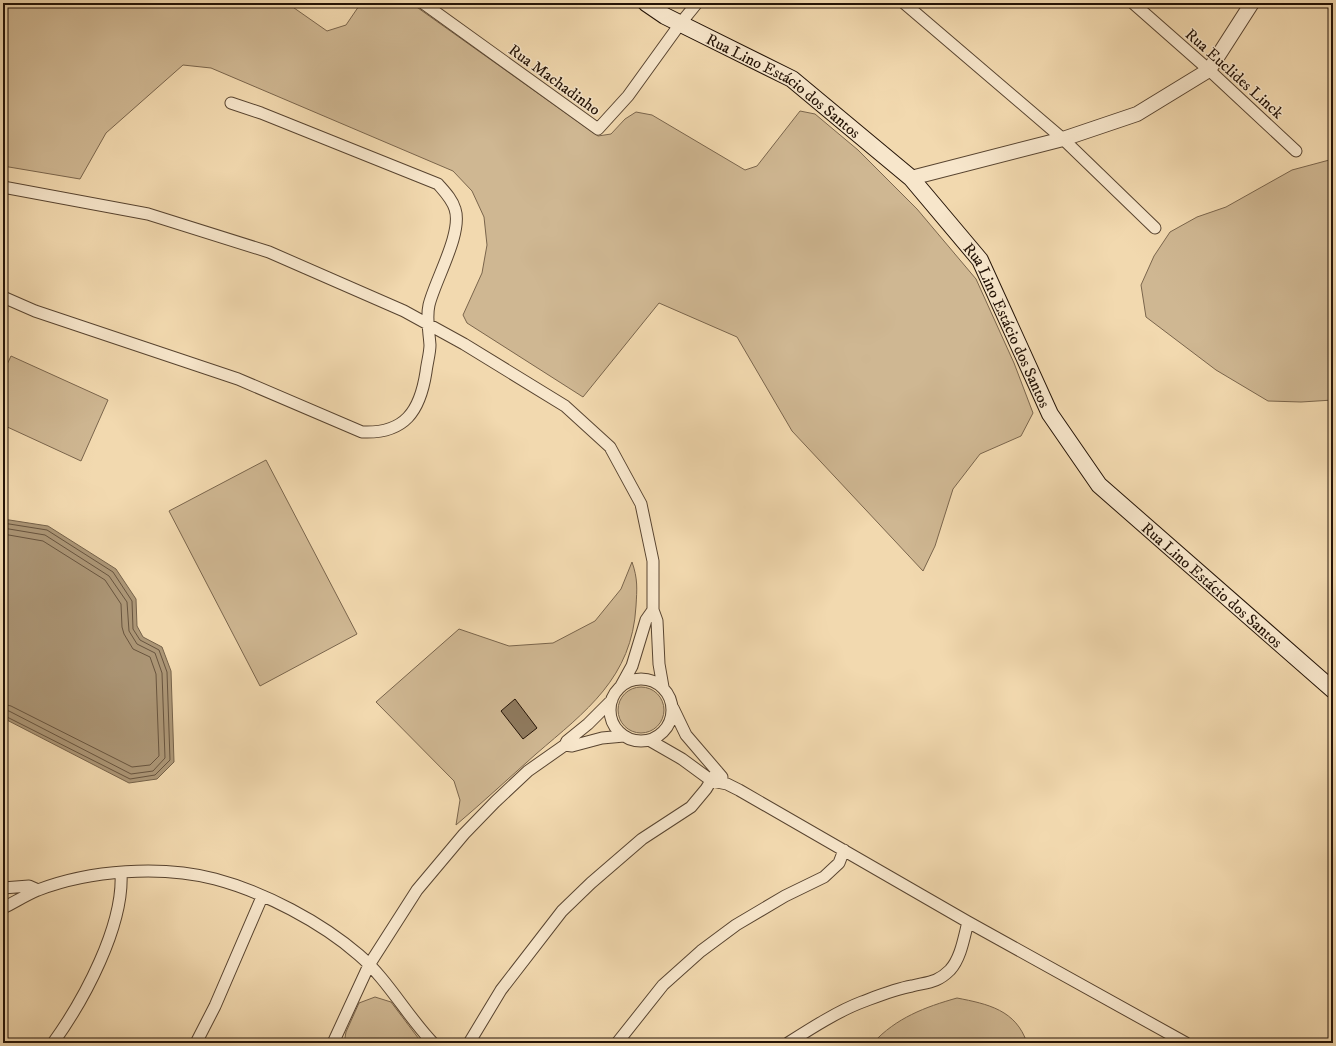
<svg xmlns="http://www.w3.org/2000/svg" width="1336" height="1046" viewBox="0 0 1336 1046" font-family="'IM FELL DW Pica',serif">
	<rect width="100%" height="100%" fill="#f2d9af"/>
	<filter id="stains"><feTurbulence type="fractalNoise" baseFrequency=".005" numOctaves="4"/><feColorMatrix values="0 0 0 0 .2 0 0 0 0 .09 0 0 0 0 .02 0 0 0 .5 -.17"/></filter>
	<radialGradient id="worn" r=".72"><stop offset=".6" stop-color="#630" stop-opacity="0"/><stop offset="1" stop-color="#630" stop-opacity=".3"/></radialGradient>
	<!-- green -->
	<path fill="#cfb792" stroke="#7a654c" d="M3 3 41 7 49 3H287L327 31 346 25 361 3H411L598 136 611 134 625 119 636 112 652 115 745 170 757 166 800 111 815 114 858 150 917 209 976 279 1014 363 1033 413 1021 436 980 454 953 489 935 546 923 571 792 431 737 337 659 303 583 397 467 323 463 315 482 273 487 245 484 217 472 191 453 171 211 68 183 65 106 133 80 179 3 166Z
		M1333 159V400L1301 402 1268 401 1216 370 1146 317 1141 285 1154 256 1170 232 1197 217 1226 207 1292 170Z
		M11 356 108 400 81 461 3 425V373Z
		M266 460 357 634 260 686 169 511Z
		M632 562C638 579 637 589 636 606 632 678 586 711 536 754 509 778 483 802 456 825L460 800 454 781 376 702 459 629 509 646 553 643 595 621 621 589Z
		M618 710a23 23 0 1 1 46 0a23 23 0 1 1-46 0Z
		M375 997 391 1002 422 1043H344L346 1032 359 1003Z
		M957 998C988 1004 1016 1010 1027 1043H873C896 1018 925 1007 957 998Z"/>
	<!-- water -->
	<path fill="#ac9676" stroke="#766249" d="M3 519 48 526 116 569 136 599 137 626 143 637 162 647 171 671 174 762 157 779 129 783 3 718Z"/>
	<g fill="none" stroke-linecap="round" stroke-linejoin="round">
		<!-- shore -->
		<path stroke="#68543e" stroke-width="1" d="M3 523 47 530 113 572 132 601 133 629 140 640 159 650 167 672 170 760 155 775 130 779 3 715
			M3 528 45 535 109 576 127 602 129 631 137 644 155 653 162 673 165 758 153 771 131 774 9 711 3 710
			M3 534 43 541 105 580 121 604 122 627 124 634 133 649 150 657 156 674 159 756 150 765 132 767 11 706 3 704"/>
	</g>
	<!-- building -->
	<path fill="#8f7a5e" stroke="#241306" d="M515 699 537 728 523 739 501 711Z"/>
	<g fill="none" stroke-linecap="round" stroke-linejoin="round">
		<!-- minor casing -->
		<g stroke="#584430" stroke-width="13">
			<path id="minor" d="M423 3 598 129 628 96 680 24 697 3
				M904 3 1063 139 1155 228
				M1133 3 1209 70 1296 151
				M3 187 148 214 269 252 404 311 464 344 565 406 610 447 641 504 653 561V610L657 621 659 664 663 687
				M3 297 35 311 238 379 362 432C405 434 420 411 426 372 427 363 430 353 430 345 429 331 426 318 429 305 435 280 463 233 455 209 452 199 445 192 438 184L261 113 231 103
				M610 710a31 31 0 1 1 62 0a31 31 0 1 1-62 0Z
				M621 686 632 666 646 620 653 610
				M673 708 686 735 722 777
				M649 740 682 759 712 781 727 784 739 790 968 922 1186 1043
				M565 745 572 746 602 738 624 736
				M3 888 29 886 38 890
				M3 908C15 902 26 895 38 890 90 870 161 865 215 879 264 892 321 922 359 955 388 980 407 1016 433 1043
				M53 1043C84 1000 124 926 121 873
				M196 1043 215 1006 262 897
				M333 1043 369 965 417 890 464 834 495 802 528 771 565 745 567 741 588 724 612 700
				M469 1043 501 990 562 911 591 883 642 839 691 807 706 789 717 771
				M617 1043 663 985 701 951 736 925 785 896 824 877 839 863 844 850
				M788 1043C810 1029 838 1011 862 1002 878 996 895 989 912 986 928 982 937 983 950 970 961 958 964 937 968 922"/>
		</g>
		<!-- tertiary casing -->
		<g stroke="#584430" stroke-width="16">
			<path id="tertiary" d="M911 178 1063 139 1137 114 1209 70 1252 3"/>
		</g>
		<!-- secondary casing -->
		<g stroke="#241306" stroke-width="18">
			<g id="secondary">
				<path id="s1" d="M646 3 665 16 792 79 911 178 980 260 1050 414 1099 485 1333 690"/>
			</g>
		</g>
		<!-- minor -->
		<use href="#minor" stroke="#f7e6cb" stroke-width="11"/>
		<!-- tertiary -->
		<use href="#tertiary" stroke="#f7e6cb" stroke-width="14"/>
		<!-- secondary -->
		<use href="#secondary" stroke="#f7e6cb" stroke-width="16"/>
	</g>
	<g text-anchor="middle" stroke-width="3" stroke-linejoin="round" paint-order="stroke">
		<!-- street labels -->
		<g font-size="16" fill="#241306" stroke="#f7e6cb">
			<text transform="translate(1235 73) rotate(42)" y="6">Rua Euclides Linck</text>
			<text transform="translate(555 79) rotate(36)" y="6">Rua Machadinho</text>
			<text dy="6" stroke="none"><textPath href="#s1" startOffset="161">Rua Lino Estácio dos Santos</textPath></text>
			<text dy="6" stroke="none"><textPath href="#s1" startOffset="497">Rua Lino Estácio dos Santos</textPath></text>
			<text dy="6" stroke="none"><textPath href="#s1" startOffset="833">Rua Lino Estácio dos Santos</textPath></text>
		</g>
	</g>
	<!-- margin -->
	<rect width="1336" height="1046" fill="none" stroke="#f2d9af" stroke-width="16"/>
	<rect x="4" y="4" width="1328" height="1038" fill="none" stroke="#241306" stroke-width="2"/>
	<rect x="8" y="8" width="1320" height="1030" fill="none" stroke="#241306"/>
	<rect width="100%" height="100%" filter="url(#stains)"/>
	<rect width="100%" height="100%" fill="url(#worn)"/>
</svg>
